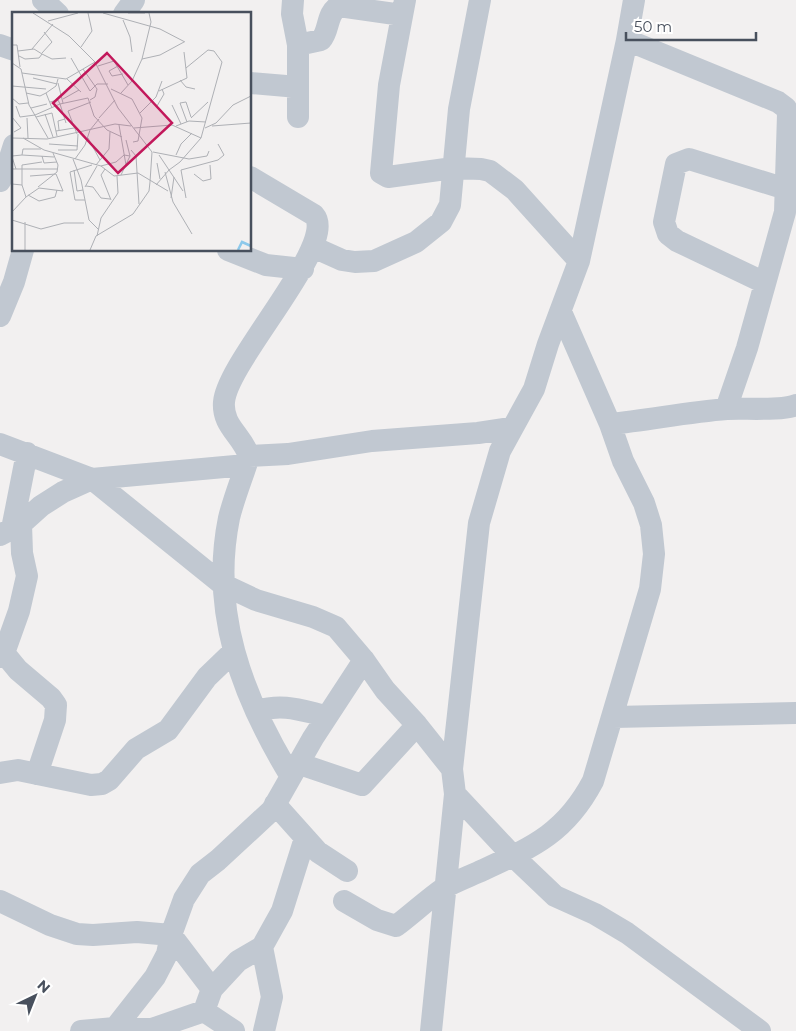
<svg xmlns="http://www.w3.org/2000/svg" width="796" height="1031" viewBox="0 0 796 1031" font-family="Montserrat,sans-serif">
	<rect width="100%" height="100%" fill="#f2f0f0"/>
	<g fill="none" stroke-linecap="round" stroke-linejoin="round">
		<!-- minor -->
		<path stroke="#c1c8d1" stroke-width="22" d="M43 0 58 14
			M293 0 292 14 298 45V117
			M405 0 389 85 381 173 388 177 453 168 481 169 490 171 515 190 579 261
			M124 14 134 0
			M627 40 778 102 786 108 788 114 785 212 747 348 726 409
			M0 45 14 50
			M298 45 321 40C330 30 326 13 339 6L402 15
			M250 83 298 87
			M250 177 314 215C339 243 227 361 224 402 222 426 242 435 249 456 243 476 234 497 229 518 210 611 242 696 290 775
			M0 181 7 167 14 145
			M313 247 342 260 355 262 374 261 416 242 441 222 450 205 459 109 480 0
			M228 250 266 265 303 269
			M765 283 677 241 668 234 664 222 676 164 689 159 786 189
			M0 316 14 282 23 250
			M610 424C649 420 688 412 727 409 744 408 783 411 796 405
			M0 444 92 479 222 584 256 600 313 617 336 627 364 660 385 690 417 725 452 769
			M249 456 288 454 372 441 478 433 511 428
			M12 529 27 453
			M0 535 21 524 41 506 63 492 92 479 246 465
			M4 653 18 670 51 698 56 705 55 720 37 774
			M0 657 4 653 19 611 27 576 22 553 21 524
			M256 711C283 703 300 710 326 716
			M614 717 796 713
			M297 763 362 785 417 725
			M0 773 18 770 91 785 102 784 109 780 136 749 168 730 207 677 234 651
			M455 794 513 856 555 896 595 914 627 933 760 1031
			M275 804 318 852 347 871
			M0 901 50 925 77 934 93 935 137 932 171 935 212 989 238 961 262 947 282 911 305 838
			M344 901 377 920 396 926C412 914 428 899 444 888 456 881 470 876 483 870 535 846 566 832 593 781L650 589 654 554 651 525 644 503 623 461 610 424 561 312
			M262 947 272 997 264 1031
			M204 1011 234 1031
			M115 1028 155 977 167 954 171 935 184 899 200 874 218 860 272 810 313 738 364 660
			M81 1031 115 1028 152 1029 204 1011 212 989
			M431 1031 455 794 452 769 479 523 500 451 534 389 548 344 579 261 627 40 634 0"/>
	</g>
	<!-- overview -->
	<g transform="translate(12 12)">
		<rect width="239" height="239" fill="#f2f0f0"/>
		<path fill="none" stroke="#8dc9eb" stroke-width="2.5" d="M226 238 230 230 239 234"/>
		<path fill="none" stroke="#aeb0b5" stroke-width="1" d="M21 1 57 24 83 50 106 96 140 140 138 170M91 1 148 17 173 30M116 1H133M111 8 118 25 120 40M36 9 66 1M0 33H5L8 55M69 35 80 19 76 1M20 37 41 12M6 39 22 37 30 42 27 46 13 47 7 44M30 41 40 30 32 20M30 42 40 47 54 46M59 46 78 79 85 72H96M130 47 148 43 172 30M0 51 9 57 17 93 36 126M86 54 102 49 116 73M106 54 97 59 100 64 111 62M71 57 85 77 83 85 78 88M10 61 54 67 83 50M21 66 45 72M55 67 69 80M168 68 174 75 183 77M46 71 51 91M0 74 34 77M99 77 120 87 130 106 126 129 121 130M147 79 175 66 172 40M14 81 28 84 34 81M109 81 120 69 130 47 139 10 137 1M0 86 7 92 16 91M51 87 67 78M38 90 46 88 48 92 76 86 82 104 95 118 110 125M48 92 54 111M160 93 169 112M4 94 8 105 23 103M145 94 152 82 150 77M19 96 35 92M40 96 34 81 44 74 46 67M128 101 144 85 150 69M33 102 41 125M23 103 48 92M0 105 9 116 2 120M24 105 40 101 45 124M15 106 16 126M87 106 103 88M179 106 196 90M175 110 168 91 174 90 179 105M107 113 114 153M164 114 177 109 194 110M200 114 239 111M122 116 160 113 189 126M193 116 204 111 221 93 239 84M47 118 46 109 53 107M44 119 62 116M65 122 56 99 79 90M0 126 35 127 103 112 119 114M11 126 32 138 89 154 102 164 126 161 156 179M76 126 88 148M37 132 66 134M46 138H65L66 122M119 138 124 144 127 192M141 140 177 147 195 144 197 139M10 143 42 145M164 143 169 132 180 121M0 144 10 143 11 137H29M30 144 32 151 45 150M0 145 4 157H0M61 147 69 168 77 208 87 218M63 147 73 133 78 118 87 107M145 151 148 167M84 153 97 137 98 120M89 154 104 150 112 143 118 144 114 128M4 157H46M93 157 89 163 99 188M62 158 65 179 71 178M153 160 161 190 180 222M182 162 191 169 199 167 198 153M109 163 118 144M18 164 44 162M0 172 10 173 14 185 0 200M10 173V153L30 150M144 173 157 158 147 143M74 174 81 175 89 186 98 187M26 175 45 160 46 153 41 141M73 175 85 154M171 179 157 158 168 150 189 126 210 50 202 39 196 38 174 56M16 183 27 189 43 185 45 178M14 185 27 176 51 179 44 162M159 186 162 165M174 186 169 158 206 148 212 143 206 132M73 188H63L58 160 80 153M0 208 29 217 52 211H72M85 224 89 206 106 181 105 164M13 238V210M78 238 84 224 121 202 137 179 138 170"/>
		<path fill="#c2185b" fill-opacity="0.15" stroke="#c2185b" stroke-width="2.5" d="M95 41 160 111 106 161 41 91Z"/>
		<rect width="239" height="239" fill="none" stroke="#48505d" stroke-width="2.5"/>
	</g>
	<!-- north arrow -->
	<g transform="translate(35 996) rotate(43)" stroke="#ffffff" stroke-width="4" paint-order="stroke">
	<path d="M0-4L9 19L0 12L-9 19Z" fill="#48505d"/>
	<text y="-8" font-size="14" font-weight="bold" text-anchor="middle" fill="#48505d">N</text>
	</g>
	<!-- scale -->
	<path d="M626 32v8h130v-8" fill="none" stroke="#48505d" stroke-width="2.5"/>
	<text x="634" y="32" font-size="15" fill="#48505d" stroke="#ffffff" stroke-width="4" paint-order="stroke">50 m</text>
</svg>
